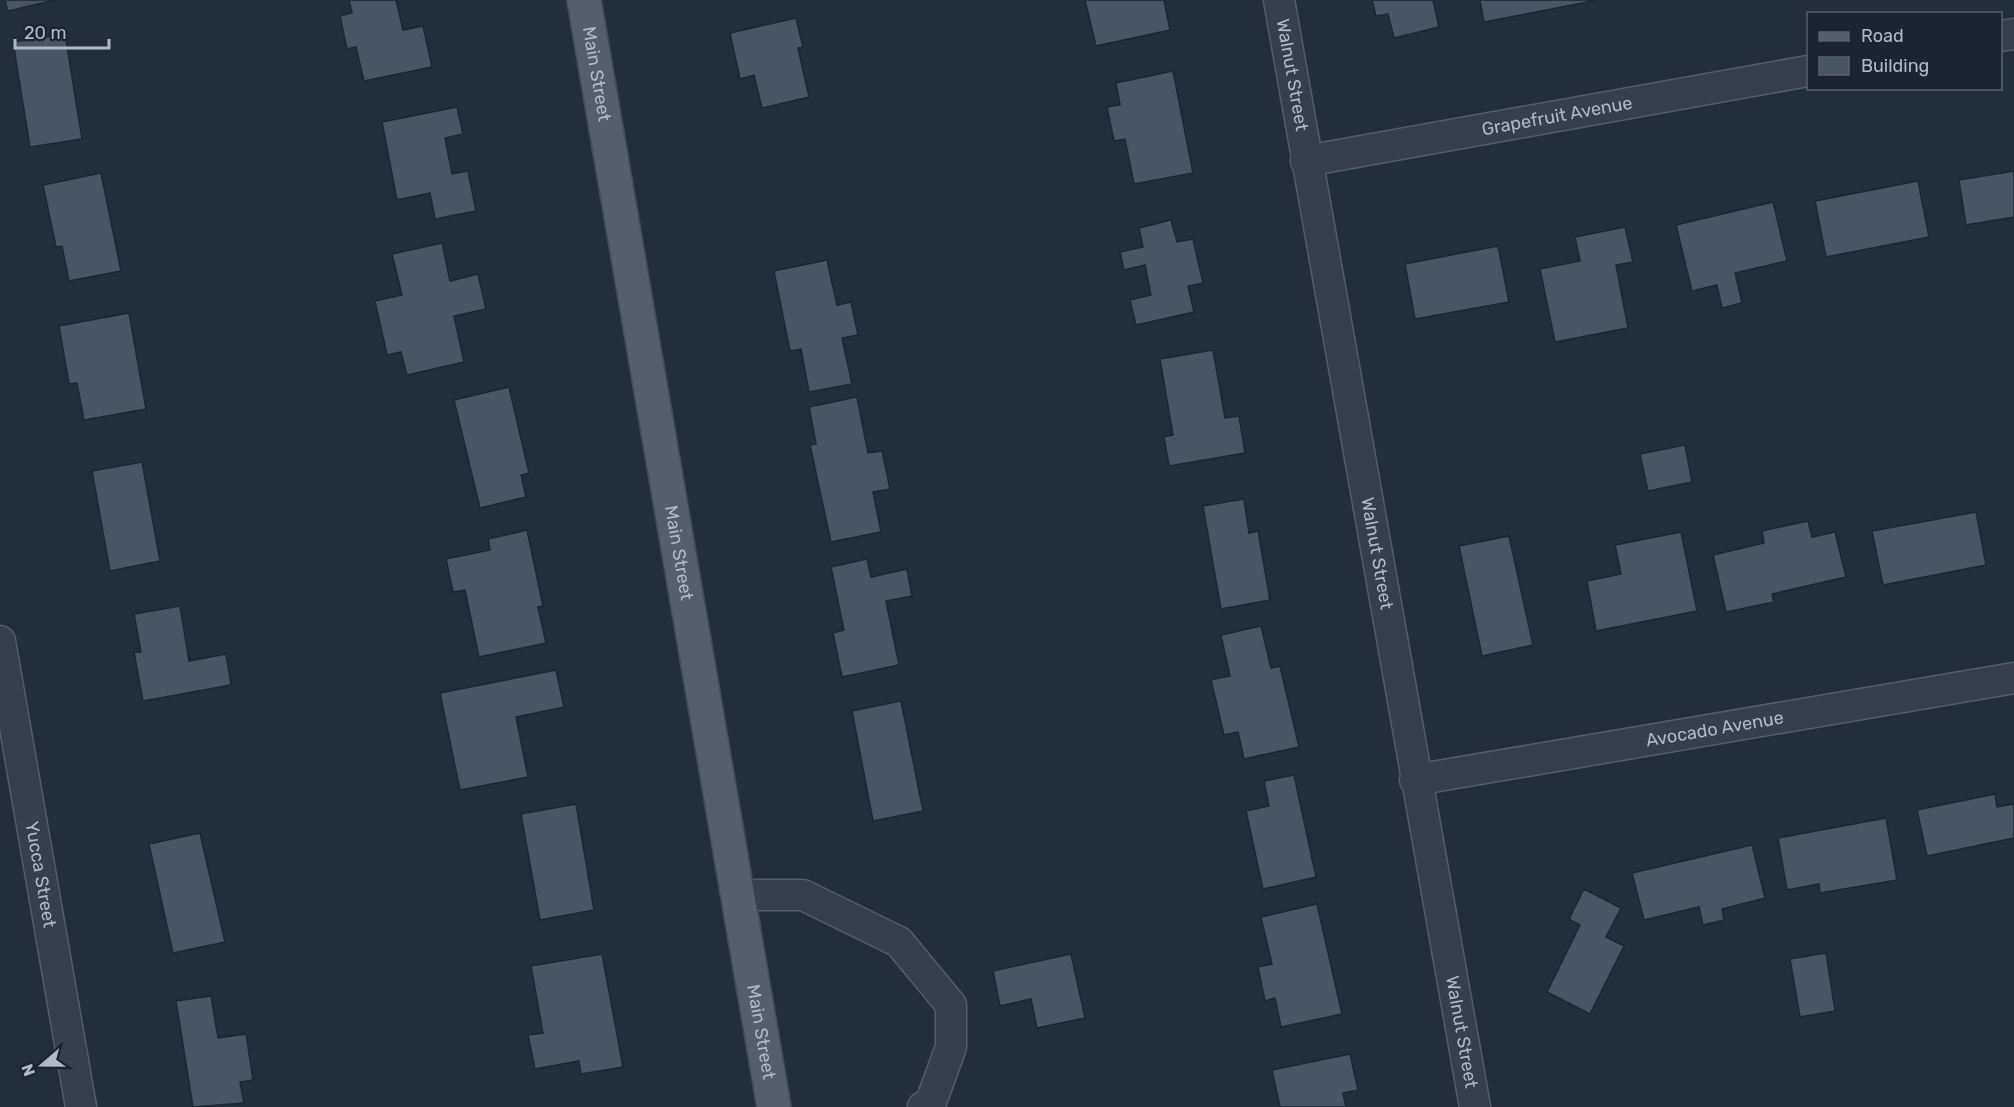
<svg xmlns="http://www.w3.org/2000/svg" width="2014" height="1107" viewBox="0 0 2014 1107" font-family="Rubik,sans-serif">
	<rect width="100%" height="100%" fill="#222e3a"/>
	<!-- building -->
	<path fill="#485563" stroke="#1d2631" stroke-width="1.5" d="M5 0H55L8 11Z
		M349 0H396L403 30 423 26 432 67 364 81 356 47 347 49 340 16 352 13Z
		M1085 0H1164L1170 30 1096 46Z
		M1372 0H1433L1439 27 1394 38 1388 14 1376 16Z
		M1480 0H1598L1484 22Z
		M796 18 803 47 798 48 809 97 762 108 754 75 740 79 730 33Z
		M65 34 82 139 30 147 13 42Z
		M1173 71 1193 173 1134 184 1125 139 1114 141 1107 107 1120 105 1116 83Z
		M457 107 463 134 445 138 452 174 468 171 476 211 435 219 430 193 397 200 382 122Z
		M2014 171V217L1966 225 1959 180Z
		M101 173 121 271 69 281 62 246 56 247 43 185Z
		M1918 181 1929 237 1826 257 1815 201Z
		M1773 202 1787 261 1735 273 1742 303 1722 308 1717 285 1692 291 1676 225Z
		M1171 220 1177 242 1193 239 1203 283 1188 286 1194 312 1136 325 1130 300 1151 295 1145 265 1124 270 1120 252 1143 247 1139 228Z
		M1625 227 1633 262 1616 265 1628 328 1555 342 1540 269 1580 261 1575 237Z
		M442 243 450 281 478 274 486 309 454 316 464 362 407 375 401 352 387 355 375 301 402 295 392 254Z
		M1498 246 1509 302 1415 319 1405 264Z
		M827 260 837 305 851 302 858 335 842 338 852 384 809 392 801 349 790 351 774 271Z
		M129 313 146 409 84 420 77 383 69 384 59 326Z
		M1213 350 1225 418 1239 416 1245 453 1169 466 1164 437 1173 435 1160 359Z
		M509 387 529 473 521 475 526 497 480 508 454 400Z
		M857 397 868 453 882 451 890 489 873 492 881 532 831 542 810 445 816 444 809 407Z
		M1685 445 1692 482 1648 491 1640 454Z
		M142 462 160 561 110 571 92 471Z
		M1244 499 1249 533 1258 531 1270 600 1221 609 1203 506Z
		M1976 512 1986 565 1883 585 1872 531Z
		M1808 521 1812 537 1835 532 1846 577 1772 594 1774 602 1726 612 1713 555 1764 543 1762 531Z
		M527 530 543 606 538 607 546 643 479 657 465 590 453 592 446 559 490 550 488 539Z
		M1681 532 1697 611 1596 631 1587 581 1621 574 1615 545Z
		M1509 536 1533 645 1482 656 1459 546Z
		M867 559 871 577 907 569 912 596 886 601 899 665 842 677 833 633 844 630 831 567Z
		M180 606 189 661 226 654 231 685 143 701 134 652H141L134 614Z
		M1261 626 1271 668 1280 666 1299 747 1244 759 1238 732 1224 735 1211 680 1230 676 1221 635Z
		M556 670 564 707 516 717 528 777 460 790 440 693Z
		M901 701 923 811 873 821 852 711Z
		M1294 775 1316 877 1263 889 1246 811 1269 806 1264 781Z
		M1995 794 1997 807 2014 804V838L1927 856 1917 810Z
		M576 804 594 910 540 920 521 814Z
		M1886 818 1897 880 1820 893 1819 884 1787 890 1778 838Z
		M200 833 225 942 173 953 149 844Z
		M1752 845 1765 898 1722 909 1724 920 1703 925 1699 907 1644 920 1632 873Z
		M1584 889 1621 908 1606 937 1624 946 1590 1014 1547 992 1580 925 1569 919Z
		M1317 904 1342 1014 1281 1027 1275 998 1265 1001 1258 967 1272 964 1261 917Z
		M1826 953 1835 1011 1800 1017 1790 959Z
		M602 954 623 1067 581 1074 579 1061 535 1069 528 1035 543 1033 531 966Z
		M1071 954 1085 1018 1037 1028 1031 999 1000 1006 993 971Z
		M211 996 218 1038 246 1034 253 1080 240 1082 244 1103 193 1107 176 1001Z
		M1350 1054 1358 1090 1343 1093 1346 1107H1280L1272 1070Z"/>
	<g fill="none" stroke-linecap="round" stroke-linejoin="round">
		<!-- minor casing -->
		<g stroke="#545d68" stroke-width="33">
			<g id="minor">
				<path id="s1" d="M1279 0 1475 1107"/>
				<path d="M2000 36 2014 34"/>
				<path id="s2" d="M1306 161 1808 71"/>
				<path id="s3" d="M0 641 81 1107"/>
				<path id="s4" d="M1415 780 2014 678"/>
				<path d="M738 895H803L899 942 951 1005V1047L931 1102 923 1107"/>
			</g>
		</g>
		<!-- major casing -->
		<g stroke="#424b56" stroke-width="36">
			<g id="major">
				<path id="s5" d="M584 0 774 1107"/>
			</g>
		</g>
		<!-- minor -->
		<use href="#minor" stroke="#363f4a" stroke-width="30"/>
		<!-- major -->
		<use href="#major" stroke="#545f6a" stroke-width="33"/>
	</g>
	<g text-anchor="middle" stroke-width="4.5" stroke-linejoin="round" paint-order="stroke">
		<!-- street labels -->
		<g font-size="18" fill="#b1bac6" stroke="#1b242f">
			<text dy="6" stroke="none"><textPath href="#s5" startOffset="75">Main Street</textPath></text>
			<text dy="6" stroke="none"><textPath href="#s1" startOffset="76">Walnut Street</textPath></text>
			<text dy="6" stroke="none"><textPath href="#s2" startOffset="255">Grapefruit Avenue</textPath></text>
			<text dy="6" stroke="none"><textPath href="#s5" startOffset="561">Main Street</textPath></text>
			<text dy="6" stroke="none"><textPath href="#s1" startOffset="562">Walnut Street</textPath></text>
			<text dy="6" stroke="none"><textPath href="#s4" startOffset="304">Avocado Avenue</textPath></text>
			<text dy="6" stroke="none"><textPath href="#s3" startOffset="237">Yucca Street</textPath></text>
			<text dy="6" stroke="none"><textPath href="#s5" startOffset="1047">Main Street</textPath></text>
			<text dy="6" stroke="none"><textPath href="#s1" startOffset="1048">Walnut Street</textPath></text>
		</g>
	</g>
	<!-- legend -->
	<rect x="1807" y="12" width="195" height="78" fill="#1b242f" stroke="#57606b" stroke-width="1.5"/>
	<rect x="1819" y="32" width="30" height="9" fill="#545f6a" stroke="#57606b" stroke-width="1.5"/>
	<text x="1861" y="42" font-size="18" fill="#b1bac6">Road</text>
	<rect x="1819" y="57" width="30" height="18" fill="#485563" stroke="#57606b" stroke-width="1.5"/>
	<text x="1861" y="72" font-size="18" fill="#b1bac6">Building</text>
	<!-- north arrow -->
	<g transform="translate(42 1065) rotate(250)" stroke="#1b242f" stroke-width="4.5" paint-order="stroke">
	<path d="M0-4.5L10 22L0 15L-10 22Z" fill="#b1bac6"/>
	<text y="-9" font-size="16" font-weight="bold" text-anchor="middle" fill="#b1bac6">N</text>
	</g>
	<!-- scale -->
	<path d="M15 39v9h94v-9" fill="none" stroke="#b1bac6" stroke-width="3"/>
	<text x="24" y="39" font-size="18" fill="#b1bac6" stroke="#1b242f" stroke-width="4.5" paint-order="stroke">20 m</text>
</svg>
